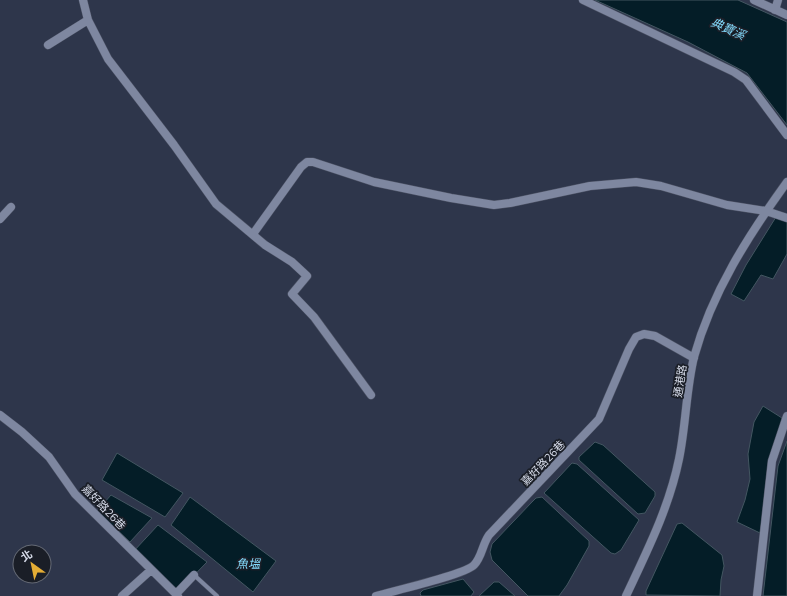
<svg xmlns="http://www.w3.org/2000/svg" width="787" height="596" viewBox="0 0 787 596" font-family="Mulish,'Noto Sans TC',sans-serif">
	<rect width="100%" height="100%" fill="#2e364b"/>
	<!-- water -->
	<path fill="#041d27" stroke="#435661" d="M595 0H738L787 22V125L747 73 688 42Z
		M776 217 787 222V254L773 279 761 275 744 301 731 294 746 265Z
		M763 406 782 418 760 533 737 522 745 500 750 479 748 454 754 422Z
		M787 441V596H763L778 466Z
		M595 442 603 445 655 492V496L645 513 638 514 579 460V457Z
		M117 453 183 493 165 517 102 480Z
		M572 463 577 464 639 520 621 550 615 554 611 553 544 493Z
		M111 495 152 518 130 542 97 511Z
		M190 497 276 561 253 592 171 525Z
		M542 497 589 541V546L567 585 559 596H528L492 560 490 552 492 544 532 502 536 498Z
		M682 523 722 555 724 566 721 580 720 596 646 595V591L677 524Z
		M158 525 207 562 176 594 133 552Z
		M463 579 474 592 471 596H421L420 593 423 590Z
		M494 582H499L515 596H479Z"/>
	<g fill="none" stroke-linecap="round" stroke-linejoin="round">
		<!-- lane casing -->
		<g stroke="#4c5264" stroke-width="5">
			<path id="lane" d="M194 575 217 596"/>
		</g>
		<!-- street casing -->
		<g stroke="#4c5264" stroke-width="9">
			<path id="street" d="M83 0 88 20 108 59 174 145 216 204 265 245 292 262 307 276 292 294 314 317 371 395
				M583 0 734 72 746 80 787 135
				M754 0 787 15
				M775 10 778 0
				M48 45 88 20
				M0 219 11 207
				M253 234 301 167 307 162H313L374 182 451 198 494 205 510 203 590 186 636 182 661 186 727 205 766 211 787 218
				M0 415 22 432 49 457 75 494 178 596
				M176 594 194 575
				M122 596 151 570
				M376 596C393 591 464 575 474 565 482 557 482 545 489 535L599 419 629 349 636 337 644 334 655 336 694 358
				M626 596C647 551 669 508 679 459 686 425 686 390 694 357 712 292 748 236 787 182
				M757 596 772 461 787 416"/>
		</g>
		<!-- lane -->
		<use href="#lane" stroke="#7e87a0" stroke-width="4"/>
		<!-- street -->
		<use href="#street" stroke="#7e87a0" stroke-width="8"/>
	</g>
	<g text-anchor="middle" stroke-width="3.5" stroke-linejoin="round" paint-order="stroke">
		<!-- street labels -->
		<g font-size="11" fill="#d6dbe9" stroke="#1a1e27">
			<text transform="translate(680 381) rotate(-81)" y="4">通港路</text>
			<text transform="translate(543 463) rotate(-46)" y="4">嘉好路26巷</text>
			<text transform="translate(104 507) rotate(46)" y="4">嘉好路26巷</text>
		</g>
		<!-- water labels -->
		<g font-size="12" font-style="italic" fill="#83dafc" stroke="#1a1e27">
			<text transform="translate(728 29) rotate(24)" y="4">典寶溪</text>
			<text x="248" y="568">魚塭</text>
		</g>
	</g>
	<!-- north arrow -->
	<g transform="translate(32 564) rotate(327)"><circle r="19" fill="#1a1e27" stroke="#656a75"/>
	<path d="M0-3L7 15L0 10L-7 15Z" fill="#e4ad35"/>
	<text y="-6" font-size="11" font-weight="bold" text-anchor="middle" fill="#d6dbe9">北</text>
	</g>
</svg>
